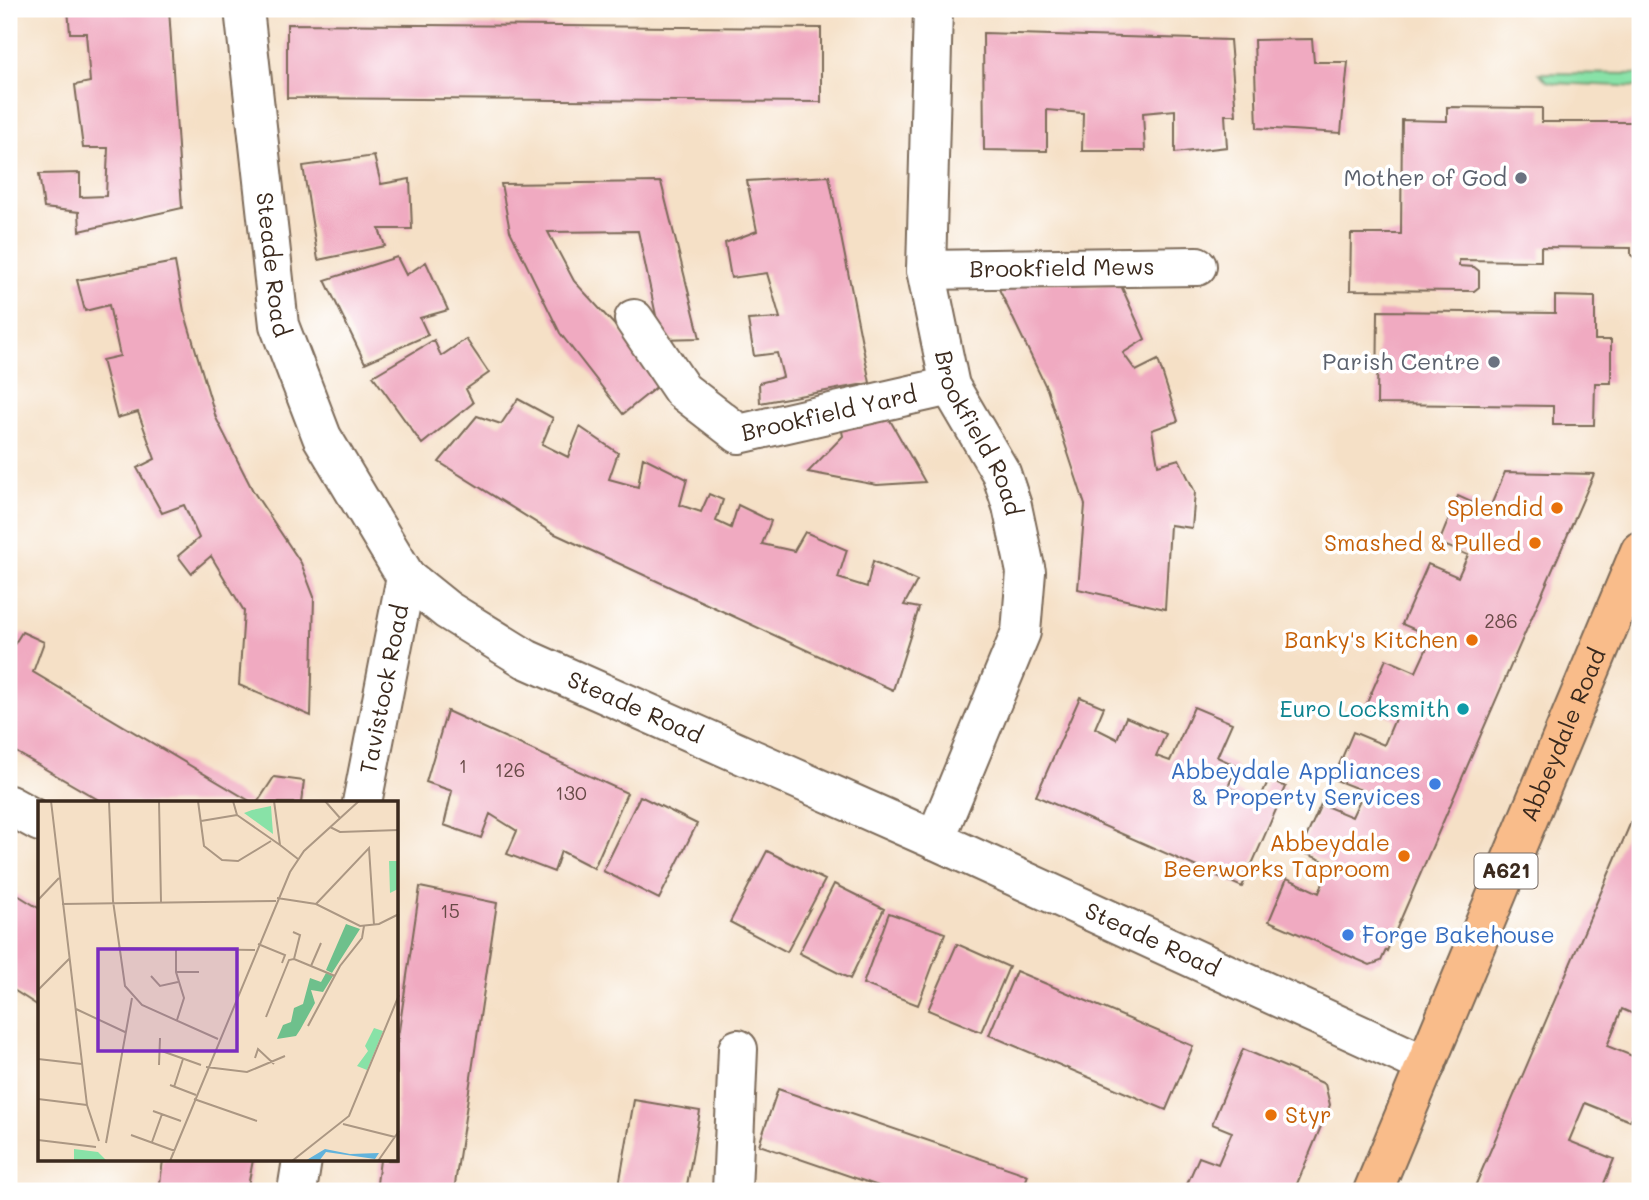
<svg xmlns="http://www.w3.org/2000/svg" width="1649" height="1200" viewBox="0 0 1649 1200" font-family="Mali,sans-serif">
	<rect width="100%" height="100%" fill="#fff"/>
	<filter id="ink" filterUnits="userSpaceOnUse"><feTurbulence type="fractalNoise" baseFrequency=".0143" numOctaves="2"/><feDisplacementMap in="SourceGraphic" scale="14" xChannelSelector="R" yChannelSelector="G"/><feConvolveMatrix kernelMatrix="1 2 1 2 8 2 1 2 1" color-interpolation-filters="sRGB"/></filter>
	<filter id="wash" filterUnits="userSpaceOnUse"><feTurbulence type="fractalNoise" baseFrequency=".00686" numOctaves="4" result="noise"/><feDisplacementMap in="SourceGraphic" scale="28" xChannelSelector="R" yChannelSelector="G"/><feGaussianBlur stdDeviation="1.57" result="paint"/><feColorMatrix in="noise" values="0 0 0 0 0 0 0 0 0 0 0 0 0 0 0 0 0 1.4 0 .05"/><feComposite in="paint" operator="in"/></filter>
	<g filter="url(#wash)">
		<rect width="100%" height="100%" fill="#f5e0c6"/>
		<!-- green -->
		<path fill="#88e2a7" stroke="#628662" stroke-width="2" d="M1539 73 1640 74V87L1555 83 1547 81Z"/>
		<g id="blocks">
			<!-- building -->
			<path fill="#f0aac1" d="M68 9H169L182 208 80 231 79 212 44 208 39 174 80 173V197L106 196 108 148H83L75 85 90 82 86 33H70Z
				M287 24 821 28V102L287 98Z
				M983 33 1230 40 1236 115H1225L1227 147 1175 153V110L1143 113 1145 151H1082L1083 113 1047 110V151L984 150Z
				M1312 39 1314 62H1348L1341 133 1257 128 1254 40Z
				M1447 107 1542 108V122H1632V115L1640 109V262L1631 255V248L1541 247V261L1459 260V266L1474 267 1479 271V287L1474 291 1350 290 1351 234H1401L1402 120 1447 121Z
				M374 156 381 184 410 179 412 229H379L385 246 318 260 303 166Z
				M829 176 870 383 760 403 759 383 783 377 777 353 754 356 748 320 780 318 767 273 731 278 725 243 757 231 747 181Z
				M661 182 700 338 661 339 638 231 548 232 574 281 665 380 623 414 560 333 510 231 501 184Z
				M397 257 406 275 426 262 448 310 420 318 428 335 365 363 325 280Z
				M175 262 184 311 216 418 253 491 301 563 314 597 311 716 239 685 244 611 211 556 191 573 178 556 199 538 184 505 162 513 137 468 155 459 138 412 117 418 102 360 120 356 109 305 85 311 77 280Z
				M1067 281 1091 287 1119 281 1145 339 1123 353 1136 371 1158 360 1178 421 1152 430 1158 465 1179 459 1195 492 1192 528 1170 525 1165 609 1078 589 1085 505 1047 389 997 285Z
				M1555 296 1595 297V340H1611V383H1595L1594 425H1553V406L1377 404 1378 311 1555 313Z
				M466 339 489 373 466 389 473 403 422 444 373 376 434 340 441 356Z
				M518 399 553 418 542 444 568 457 580 427 618 453 609 479 638 487 643 457 687 479 680 505 701 512 709 494 723 500 716 521 731 528 738 505 771 521 762 544 794 551 805 532 847 550 838 578 867 587 873 561 917 581 904 605 919 608 893 690 553 533 439 462 477 416 501 424Z
				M887 415 925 482 877 485 808 472 843 436 841 426Z
				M1505 472 1594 474 1387 951 1386 950 1381 961 1370 965 1269 921 1287 878 1319 893 1331 864 1300 851 1321 804 1352 817 1364 791 1333 779 1353 732 1384 745 1395 719 1366 705 1386 659 1416 672 1432 637 1402 624 1428 564 1458 577 1468 555 1439 543 1458 496 1489 510Z
				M22 632 44 642 33 672 253 803H104L9 748V653Z
				M1080 697 1104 707 1095 728 1117 739 1126 717 1166 734 1156 756 1170 761 1194 707 1232 723 1217 757 1237 766 1228 787 1259 801 1269 779 1286 787 1242 887 1036 796Z
				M447 711 627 793 594 868 561 851 554 872 507 854 517 831 490 814 481 838 444 825 452 791 426 782Z
				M274 777 304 781 301 803H257Z
				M640 796 697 824 659 899 603 871Z
				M1640 801V1017L1622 1009 1607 1046 1640 1059V1094L1630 1121 1585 1103 1569 1141 1614 1159 1601 1191H1473Z
				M767 851 825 880 787 952 730 922Z
				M834 884 884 909 850 979 799 953Z
				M420 887 497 903 454 1191H376L380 1160H397V1044Z
				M16 894 40 909V1007L9 987V904Z
				M889 913 945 933 918 1005 863 984Z
				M957 944 1009 967 981 1032 928 1010Z
				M1016 971 1193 1046 1166 1110 989 1035Z
				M1243 1049 1325 1084 1330 1105 1294 1191H1184L1199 1157 1218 1164 1232 1132 1212 1124Z
				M778 1089 1028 1175 1022 1191H893L759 1145Z
				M634 1100 700 1111 686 1191H618Z
				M163 1160H253L247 1191H159Z"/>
		</g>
	</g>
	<g filter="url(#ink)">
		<use href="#blocks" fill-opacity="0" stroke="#7c6a59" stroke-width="2"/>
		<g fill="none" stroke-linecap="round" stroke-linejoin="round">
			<!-- street casing -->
			<g stroke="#7c6a59" stroke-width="42">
				<g id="street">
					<path id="s1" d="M244 9 279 325 322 437 406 577 447 610 526 659 935 840 1426 1065"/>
					<path id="s2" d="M933 9 926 270 950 386 1001 473 1012 506 1026 572 1021 632 935 840"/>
					<path id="s3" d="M926 270 1197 266"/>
					<path id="s4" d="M634 319 682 390 739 434 950 386"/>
					<path id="s5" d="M362 803 406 577"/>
					<path d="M9 805 40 822"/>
					<path d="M297 1191 302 1160"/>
					<path d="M732 1191 738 1049"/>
				</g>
			</g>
			<!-- primary casing -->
			<g stroke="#7c6a59" stroke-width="42">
				<g id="primary">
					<path id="s6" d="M1373 1191 1640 551"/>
				</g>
			</g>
			<!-- street -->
			<use href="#street" stroke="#fff" stroke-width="38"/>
			<!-- primary -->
			<use href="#primary" stroke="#f9bc8a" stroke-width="38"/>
		</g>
	</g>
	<!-- markers -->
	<g fill="#6b7280" stroke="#fff" stroke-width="2.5">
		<circle cx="1521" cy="178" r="7"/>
		<circle cx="1494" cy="362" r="7"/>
	</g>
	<g fill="#e8710a" stroke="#fff" stroke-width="2.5">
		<circle cx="1557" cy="508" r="7"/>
		<circle cx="1535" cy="543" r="7"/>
		<circle cx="1472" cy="640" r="7"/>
		<circle cx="1404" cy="856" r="7"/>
		<circle cx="1271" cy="1115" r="7"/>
	</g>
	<circle fill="#0f9aa8" stroke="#fff" stroke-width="2.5" cx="1463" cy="709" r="7"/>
	<g fill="#3f7fe0" stroke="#fff" stroke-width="2.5">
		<circle cx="1435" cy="784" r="7"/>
		<circle cx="1348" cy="935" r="7"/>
	</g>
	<g text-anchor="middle" stroke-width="7" stroke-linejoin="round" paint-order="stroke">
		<!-- number labels -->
		<g font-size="19" fill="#684a47">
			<text x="1501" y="628">286</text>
			<text x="463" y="773">1</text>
			<text x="510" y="777">126</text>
			<text x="571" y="800">130</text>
			<text x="450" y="918">15</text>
		</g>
		<!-- shield labels -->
		<rect fill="#fff" stroke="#766a62" stroke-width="2" x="1474.5" y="853.5" width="63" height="35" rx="5"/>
		<g font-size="21" font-weight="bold" fill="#3b2a1e">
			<text x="1506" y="878">A621</text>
		</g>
		<!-- worship labels -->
		<g font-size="23" fill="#5b616d" stroke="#fff" text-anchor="end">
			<text x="1507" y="186">Mother of God</text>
			<text x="1480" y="370">Parish Centre</text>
		</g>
		<!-- street labels -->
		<g font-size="23" fill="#3b2a1e" stroke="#fff">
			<text dy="8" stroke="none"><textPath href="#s1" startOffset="257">Steade Road</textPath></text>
			<text dy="8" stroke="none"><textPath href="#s3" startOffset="136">Brookfield Mews</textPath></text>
			<text dy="8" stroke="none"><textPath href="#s4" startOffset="250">Brookfield Yard</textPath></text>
			<text dy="8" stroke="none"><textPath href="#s2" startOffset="434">Brookfield Road</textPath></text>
			<text dy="8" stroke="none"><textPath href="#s5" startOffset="116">Tavistock Road</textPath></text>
			<text dy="8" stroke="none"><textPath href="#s1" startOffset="866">Steade Road</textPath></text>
			<text dy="8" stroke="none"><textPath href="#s6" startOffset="494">Abbeydale Road</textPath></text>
			<text dy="8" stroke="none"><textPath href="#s1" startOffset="1433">Steade Road</textPath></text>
		</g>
		<!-- food labels -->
		<g font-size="23" fill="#c56008" stroke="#fff" text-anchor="end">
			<text x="1543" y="516">Splendid</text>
			<text x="1521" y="551">Smashed &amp; Pulled</text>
			<text x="1458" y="648">Banky's Kitchen</text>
			<text x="1390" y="851">Abbeydale<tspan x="1390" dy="26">Beerworks Taproom</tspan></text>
			<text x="1285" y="1123" text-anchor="start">Styr</text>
		</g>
		<!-- culture labels -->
		<g font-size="23" fill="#0d838f" stroke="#fff" text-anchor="end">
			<text x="1449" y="717">Euro Locksmith</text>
		</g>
		<!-- shop labels -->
		<g font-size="23" fill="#366cbe" stroke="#fff" text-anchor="end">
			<text x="1421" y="779">Abbeydale Appliances<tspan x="1421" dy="26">&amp; Property Services</tspan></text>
			<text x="1362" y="943" text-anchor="start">Forge Bakehouse</text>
		</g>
	</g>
	<!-- overview -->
	<g transform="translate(38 801)">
		<rect width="360" height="360" fill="#f5e0c6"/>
		<path d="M233 5 235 33 206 12 214 9ZM351 60H361L360 88 352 92ZM336 227 345 230 329 269 319 265 330 250 327 245ZM36 348 60 351 69 360H36Z" fill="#88e2a7"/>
		<path d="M308 123 322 128 294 172 288 169ZM288 172 295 175 285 191 273 189 277 202 262 229 258 235 239 238 245 224 253 221 256 207 265 203 272 177 283 181Z" fill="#6ec08c"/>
		<path d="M287 348 312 353 341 352 337 358 288 351 281 360H267Z" fill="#61b3dc"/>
		<path fill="none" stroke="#ab9783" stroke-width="2" d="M13 0 49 304 61 340M71 0 75 100 87 185 104 204 180 238M121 0 123 101M160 0 166 45 184 59 200 60 233 40M195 0 199 14 242 44M236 0 242 44 260 58M287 0 302 17M163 20 199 14M292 26 302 31 361 29M239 97 278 103 322 125 341 123 361 113M0 99 21 77M24 103 238 100M278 103 331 47 336 124M220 143 247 154 244 162M80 147 217 149M138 147V171L146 197 139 219M256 158 297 175M273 165 283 142M138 171H161M113 175 122 185 140 181M0 189 32 157M38 208 87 231M228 216 251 159 256 158 262 134 255 131M270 225 302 165 324 137 326 125M121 249 163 264M217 257 220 248 236 263M0 258 44 263M121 264 122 237M168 266 209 271 247 255M132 284 158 294M136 286 145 258M0 298 49 304M156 298 219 320M115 310 143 320M305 323 357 336M93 334 137 350M0 339 58 346M114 341 124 313M68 342 94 197M132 360 252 71 266 50 321 0M254 360 311 315 361 194M340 360 361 330"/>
		<path fill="#7b2cbf" fill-opacity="0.15" stroke="#7b2cbf" stroke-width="3.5" d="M60 148H199V250H60Z"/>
		<rect width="360" height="360" fill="none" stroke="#3b2a1e" stroke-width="3.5"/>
	</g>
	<!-- margin -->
	<rect width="1649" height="1200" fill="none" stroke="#fff" stroke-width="35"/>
</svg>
